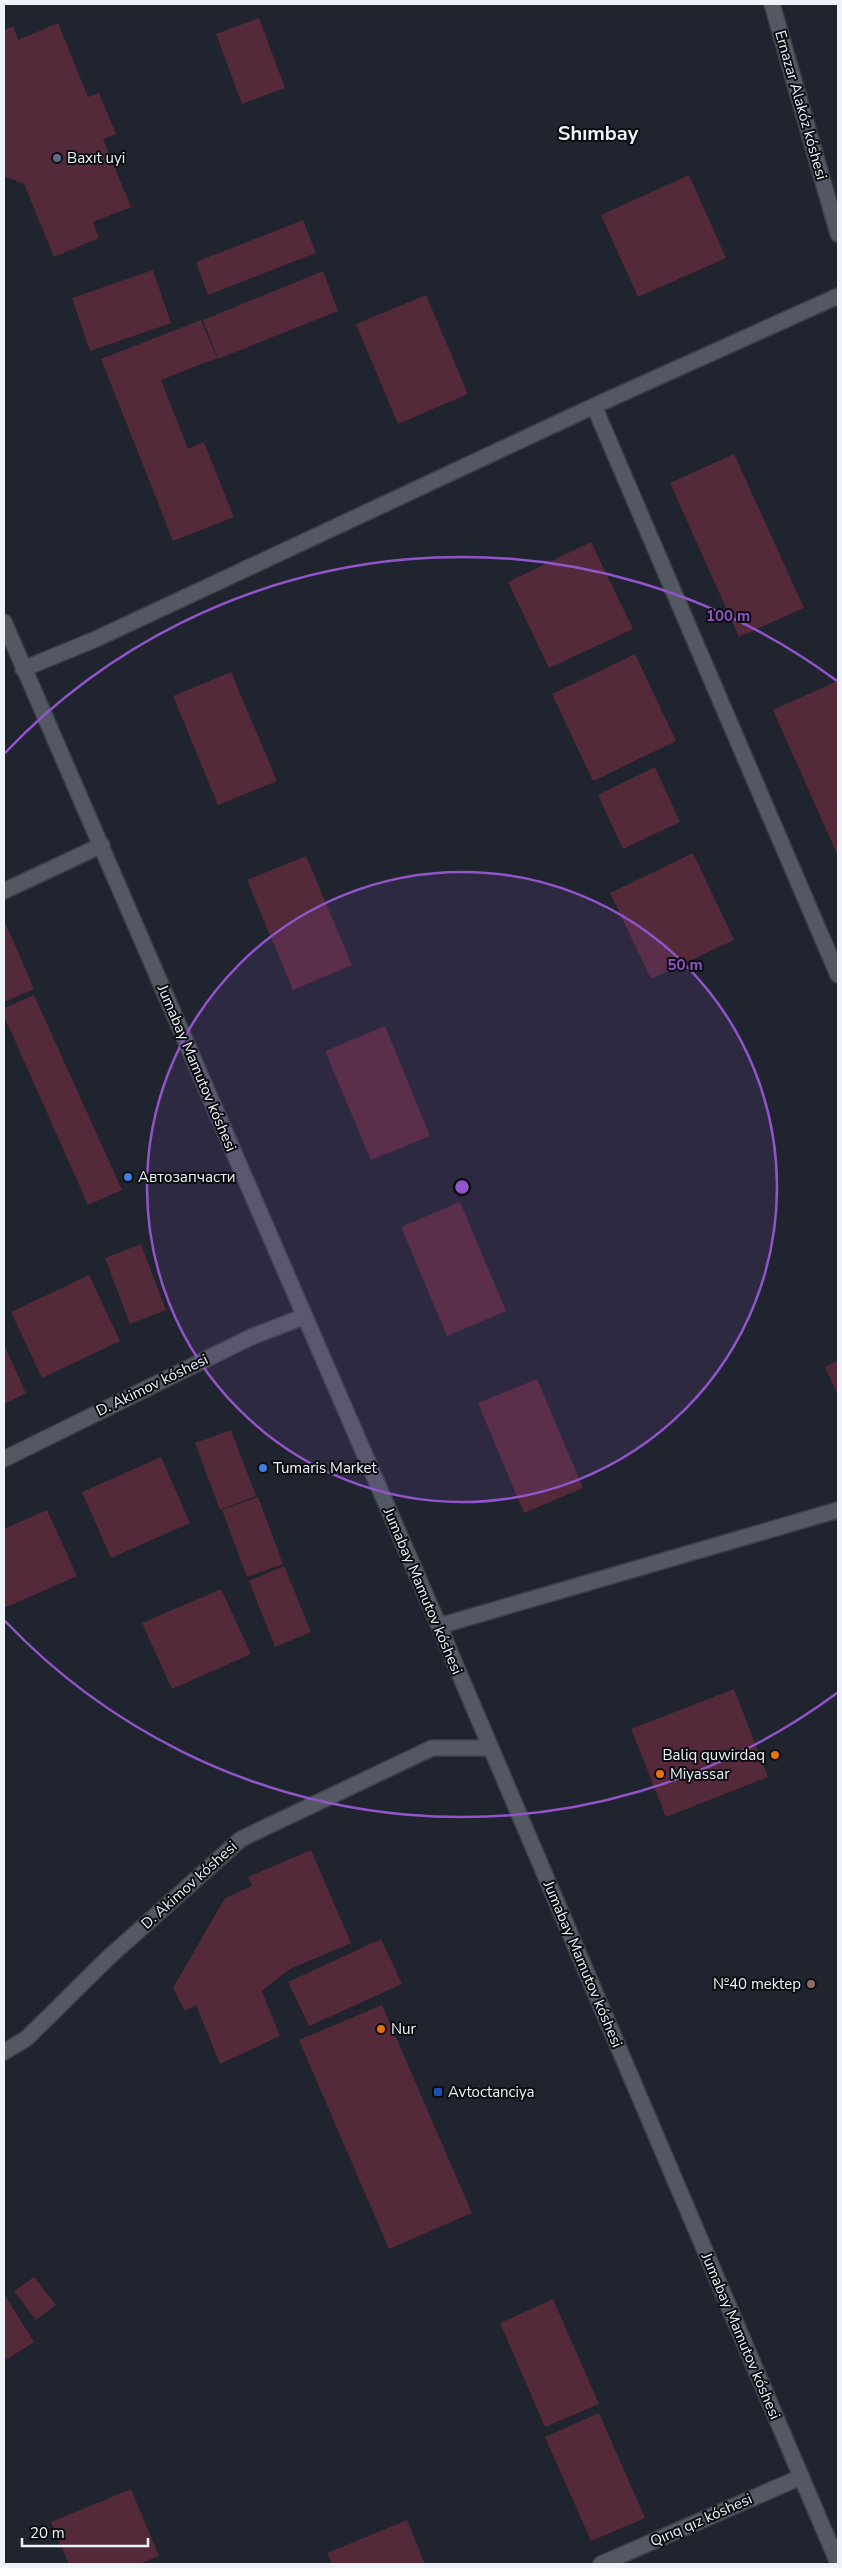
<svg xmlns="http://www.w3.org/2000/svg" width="842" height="2568" viewBox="0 0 842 2568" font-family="'Nunito Sans',sans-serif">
	<rect width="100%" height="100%" fill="#1f242e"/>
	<!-- building -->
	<path fill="#542939" d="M259 18 285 88 242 104 216 34Z
		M58 23 88 97 99 93 116 134 103 139 131 207 93 222 99 238 54 257 24 184 4 176V30L13 26 18 40Z
		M689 175 726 258 638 297 601 215Z
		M303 220 316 253 208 295 196 262Z
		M153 270 171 323 90 351 72 298Z
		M323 271 338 311 218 359 203 320Z
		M426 295 468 394 398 424 356 324Z
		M201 320 217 358 161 380 188 449 204 442 234 517 173 541 101 359Z
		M734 454 804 608 739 637 670 483Z
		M591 542 633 629 549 668 508 582Z
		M635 654 676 741 593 781 552 694Z
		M231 672 277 781 218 805 173 696Z
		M837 681 838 683V856L773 710Z
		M655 767 680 822 623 849 598 795Z
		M693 853 734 940 651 979 610 893Z
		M306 856 352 965 293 990 247 880Z
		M6 924 34 989 4 1002V925Z
		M34 995 122 1190 88 1205 4 1016V1008Z
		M385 1026 430 1136 371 1160 325 1051Z
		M460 1202 506 1311 447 1336 401 1227Z
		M141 1244 166 1310 130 1324 105 1258Z
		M89 1275 120 1341 42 1378 11 1312Z
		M4 1345 26 1393 4 1404Z
		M838 1361V1395L825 1367Z
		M537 1379 583 1488 524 1513 478 1403Z
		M231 1430 256 1496 220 1510 195 1443Z
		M161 1457 190 1523 111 1558 82 1492Z
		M258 1497 283 1564 247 1577 222 1510Z
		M47 1510 77 1576 4 1608V1529Z
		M284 1566 311 1632 275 1647 249 1581Z
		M221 1589 251 1654 172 1689 142 1623Z
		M734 1689 768 1777 666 1817 631 1729Z
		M311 1850 351 1943 288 1970 262 1991 280 2036 220 2064 196 2005 185 2011 173 1988 225 1898 252 1886 248 1877Z
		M381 1939 402 1984 309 2026 288 1982Z
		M382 2005 472 2213 389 2249 299 2040Z
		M34 2277 56 2305 36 2320 14 2291Z
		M4 2294 34 2342 4 2361Z
		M553 2299 599 2404 545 2427 500 2323Z
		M599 2413 645 2518 591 2541 545 2437Z
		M131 2489 159 2556 139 2564H69L51 2522Z
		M407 2520 425 2564H332L327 2553Z"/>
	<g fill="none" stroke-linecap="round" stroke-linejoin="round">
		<!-- minor casing -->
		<g stroke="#3b3f48" stroke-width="18">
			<path id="minor" d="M772 4 838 234
				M594 406 838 975
				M4 622 439 1626 838 2563
				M23 669 96 639 594 406 838 296
				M4 891 102 845
				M4 1459 251 1337 303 1317
				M439 1626 838 1510
				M4 2052 27 2038 108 1958 241 1839 432 1748H491
				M601 2564 801 2477"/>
		</g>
		<!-- minor -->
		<use href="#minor" stroke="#535863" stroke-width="15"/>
	</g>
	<!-- distance rings -->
	<circle cx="462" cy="1187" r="315" fill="#9254cb" fill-opacity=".12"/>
	<g fill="none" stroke="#9254cb" stroke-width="2.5">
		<circle cx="462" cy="1187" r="315"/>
		<path d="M837 1693A630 630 0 0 1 5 1621M5 753A630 630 0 0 1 837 681"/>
	</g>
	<!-- markers -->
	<circle fill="#5c6f8a" stroke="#0b0d11" stroke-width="2" cx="57" cy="158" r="5"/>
	<g fill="#3f7fe0" stroke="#0b0d11" stroke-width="2">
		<circle cx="128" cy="1177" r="5"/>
		<circle cx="263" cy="1468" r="5"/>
	</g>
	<g fill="#e8710a" stroke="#0b0d11" stroke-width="2">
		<circle cx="775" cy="1755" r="5"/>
		<circle cx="660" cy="1774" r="5"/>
		<circle cx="381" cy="2029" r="5"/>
	</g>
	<circle fill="#8d6e63" stroke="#0b0d11" stroke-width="2" cx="811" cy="1984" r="5"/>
	<rect fill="#1a4fb4" stroke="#0b0d11" stroke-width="2" x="433" y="2087" width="10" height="10" rx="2.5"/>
	<g text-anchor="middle" stroke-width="4" stroke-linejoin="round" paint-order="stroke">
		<!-- street labels -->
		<g font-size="15" fill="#eef2f9" stroke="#0b0d11">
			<text transform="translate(801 105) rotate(74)" y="5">Ernazar Alakóz kóshesi</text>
			<text transform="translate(197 1068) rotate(67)" y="5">Jumabay Mamutov kóshesi</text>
			<text transform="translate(152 1385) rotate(-26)" y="5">D. Akimov kóshesi</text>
			<text transform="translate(423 1591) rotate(67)" y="5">Jumabay Mamutov kóshesi</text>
			<text transform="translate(189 1885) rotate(-42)" y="5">D. Akimov kóshesi</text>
			<text transform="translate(583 1964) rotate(67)" y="5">Jumabay Mamutov kóshesi</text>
			<text transform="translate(741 2336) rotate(67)" y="5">Jumabay Mamutov kóshesi</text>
			<text transform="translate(701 2520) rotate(-24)" y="5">Qırıq qız kóshesi</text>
		</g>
		<!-- poi labels -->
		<g font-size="15" fill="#eef2f9" stroke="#0b0d11" text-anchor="start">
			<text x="67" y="163">Baxıt uyi</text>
			<text x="138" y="1182">Автозапчасти</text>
			<text x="273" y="1473">Tumaris Market</text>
			<text x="765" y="1760" text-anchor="end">Baliq quwirdaq</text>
			<text x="670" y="1779">Miyassar</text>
			<text x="801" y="1989" text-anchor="end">№40 mektep</text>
			<text x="391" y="2034">Nur</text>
			<text x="448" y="2097">Avtoctanciya</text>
		</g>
		<!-- district labels -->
		<g font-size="20" font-weight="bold" fill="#eef2f9" stroke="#0b0d11">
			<text x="598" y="140">Shımbay</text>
		</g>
	</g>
	<circle cx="462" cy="1187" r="8" fill="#9254cb" stroke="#0b0d11" stroke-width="2.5"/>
	<g font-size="15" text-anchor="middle" font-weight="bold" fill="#9254cb" stroke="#0b0d11" stroke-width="4" stroke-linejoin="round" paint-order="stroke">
		<text x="728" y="621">100 m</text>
		<text x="685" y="970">50 m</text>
	</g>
	<!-- border -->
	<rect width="842" height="2568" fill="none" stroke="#eef2f9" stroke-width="10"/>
	<!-- scale -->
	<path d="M22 2538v8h126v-8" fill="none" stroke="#eef2f9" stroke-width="2.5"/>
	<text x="30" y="2538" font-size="15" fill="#eef2f9" stroke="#0b0d11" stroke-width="4" paint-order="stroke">20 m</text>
</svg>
